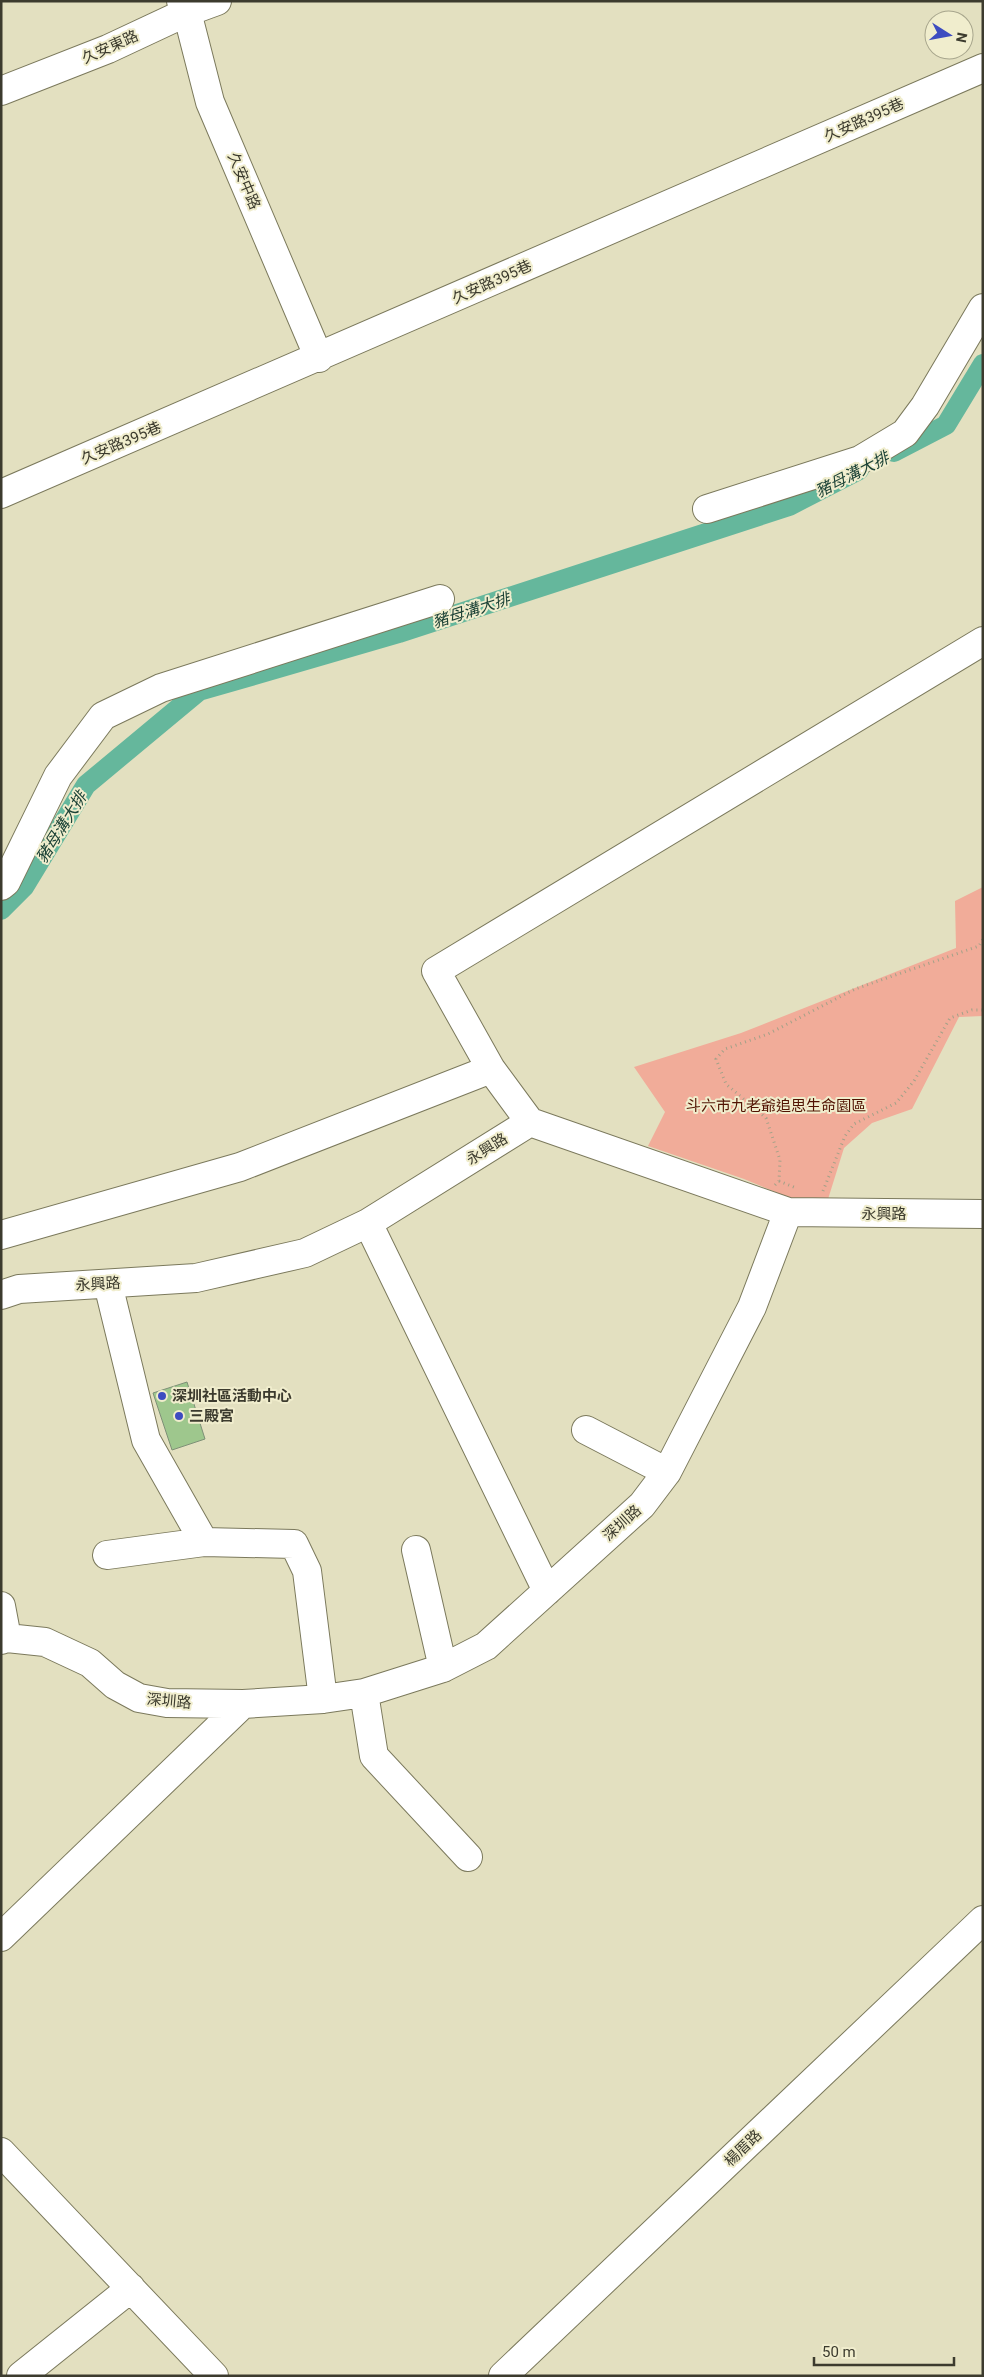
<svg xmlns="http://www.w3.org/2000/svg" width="984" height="2377" viewBox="0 0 984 2377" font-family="Roboto,'Noto Sans TC',sans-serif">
	<rect width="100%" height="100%" fill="#e3e0c0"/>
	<!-- green -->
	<path fill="#f1ac99" d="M983 887V1016L959 1017 912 1109 872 1123 844 1148 824 1212 744 1179 648 1146 665 1112 634 1067 741 1033 956 948 955 901Z"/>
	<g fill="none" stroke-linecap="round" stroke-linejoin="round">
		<!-- canal -->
		<path stroke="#65b79c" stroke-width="20" d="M894 452 946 425 983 364
			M1 910 24 887 86 785 199 691 399 633 789 506 859 470"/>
	</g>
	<!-- building -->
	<path fill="#9ec78d" stroke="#7e9077" d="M187 1382 205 1439 172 1450 153 1393Z"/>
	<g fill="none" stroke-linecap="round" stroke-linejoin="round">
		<!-- minor casing -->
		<g stroke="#7b795c" stroke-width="30">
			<path id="minor" d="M181 1 187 12 210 102 319 358
				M1 91 108 49 187 12 217 1
				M1 494 983 68
				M707 509 860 460 905 433 925 406 983 308
				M1 886 6 882 58 776 103 716 161 688 440 599
				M530 1122 491 1069 436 971 983 641
				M368 1223 547 1591
				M1 1235 240 1167 491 1069
				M108 1284 146 1440 204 1542
				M1 1295 19 1289 196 1278 305 1253 368 1223 530 1122 788 1212 983 1214
				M586 1430 667 1472
				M416 1550 443 1668
				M107 1555 204 1542 294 1544 307 1571 323 1699
				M1 1606 7 1638
				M1 1640 7 1638 45 1642 90 1663 115 1685 139 1698 167 1703 243 1704 323 1699 364 1693 443 1668 486 1646 642 1505 667 1472 752 1307 788 1212
				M364 1693 374 1756 468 1857
				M1 1937 243 1704
				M1 2152 214 2376
				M21 2376 131 2288
				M503 2376 983 1920"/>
		</g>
		<!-- path -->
		<path stroke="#a3a188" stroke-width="3" stroke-dasharray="1 4" stroke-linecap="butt" d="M779 1181 796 1188
			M775 1185 779 1181 780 1160 766 1118 726 1084 716 1059 725 1049 768 1034 855 989 979 946 983 939
			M823 1191 845 1136 854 1124 896 1103 914 1081 950 1018 972 1010H983"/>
		<!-- minor -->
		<use href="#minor" stroke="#fff" stroke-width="28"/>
	</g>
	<!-- markers -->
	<g fill="#3d4cc0" stroke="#f0edcd" stroke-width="2">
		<circle cx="162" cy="1396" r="5"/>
		<circle cx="179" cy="1416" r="5"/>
	</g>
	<g text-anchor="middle" stroke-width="4" stroke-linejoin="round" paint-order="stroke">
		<!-- street labels -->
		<g font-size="15" fill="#3c3b2e" stroke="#f0edcd">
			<text transform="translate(110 47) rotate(-24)" y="5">久安東路</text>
			<text transform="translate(864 120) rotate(-24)" y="5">久安路395巷</text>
			<text transform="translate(244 181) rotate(67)" y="5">久安中路</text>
			<text transform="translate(492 282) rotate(-24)" y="5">久安路395巷</text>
			<text transform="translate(121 443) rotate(-23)" y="5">久安路395巷</text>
			<text transform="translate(487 1149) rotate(-32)" y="5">永興路</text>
			<text x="884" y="1219">永興路</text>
			<text transform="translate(98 1284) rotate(-3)" y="5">永興路</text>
			<text transform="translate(622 1523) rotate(-42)" y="5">深圳路</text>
			<text transform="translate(169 1701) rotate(5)" y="5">深圳路</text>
			<text transform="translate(743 2148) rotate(-44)" y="5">楊厝路</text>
		</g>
		<!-- park labels -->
		<g font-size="15" fill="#511302" stroke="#f0edcd">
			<text x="776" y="1111">斗六市九老爺追思生命園區</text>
		</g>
		<!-- poi labels -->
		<g font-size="15" font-weight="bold" fill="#3c3b2e" stroke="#f0edcd" text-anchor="start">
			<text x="172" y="1401">深圳社區活動中心</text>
			<text x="189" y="1421">三殿宮</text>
		</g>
		<!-- water labels -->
		<g font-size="16" font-style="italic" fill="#1d4337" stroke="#f0edcd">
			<text transform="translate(852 474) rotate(-27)" y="6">豬母溝大排</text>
			<text transform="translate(471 610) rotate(-18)" y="6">豬母溝大排</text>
			<text transform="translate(61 827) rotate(-58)" y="6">豬母溝大排</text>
		</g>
	</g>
	<!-- border -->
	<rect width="984" height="2377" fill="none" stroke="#3c3b2e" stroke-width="5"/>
	<!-- north arrow -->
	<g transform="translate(949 35) rotate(101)"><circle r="24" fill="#f0edcd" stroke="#a8a68d"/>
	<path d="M0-4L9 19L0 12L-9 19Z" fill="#3d4cc0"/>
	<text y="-8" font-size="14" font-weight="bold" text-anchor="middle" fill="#3c3b2e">N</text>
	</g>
	<!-- scale -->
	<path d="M814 2357v8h140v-8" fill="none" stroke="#3c3b2e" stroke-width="2.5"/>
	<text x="822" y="2357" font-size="15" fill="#3c3b2e" stroke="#f0edcd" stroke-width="4" paint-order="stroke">50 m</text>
</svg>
